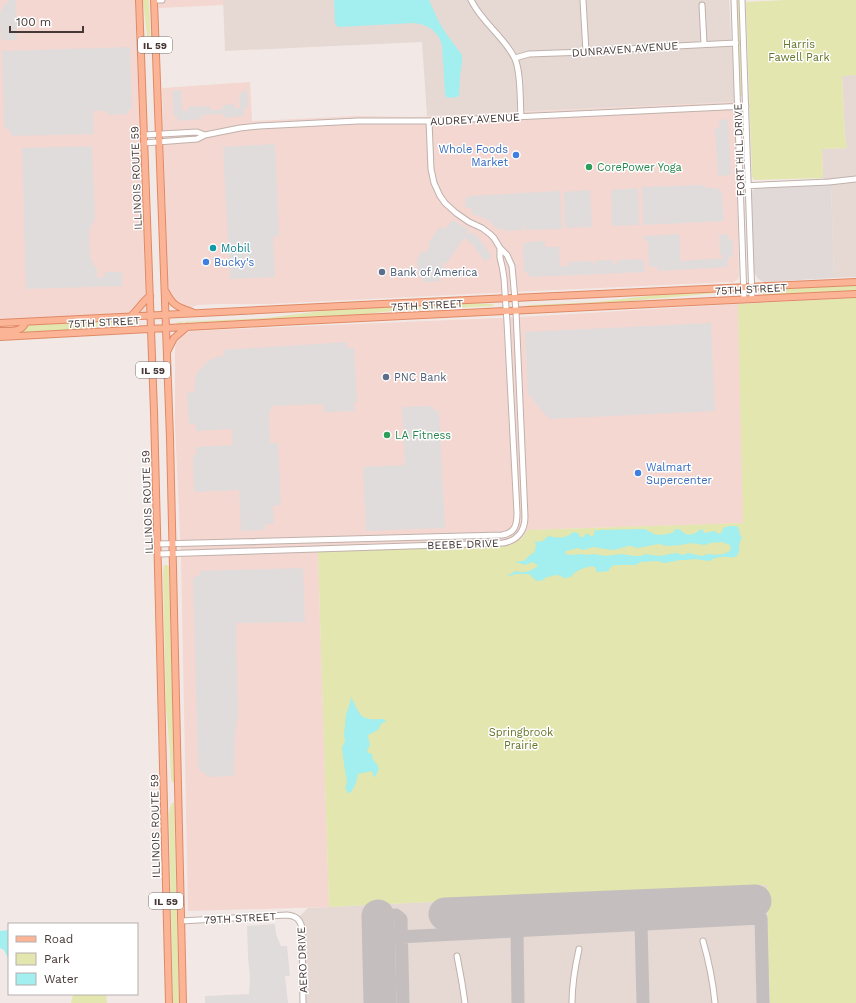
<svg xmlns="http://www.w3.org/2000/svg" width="856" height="1003" viewBox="0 0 856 1003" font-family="'Work Sans',sans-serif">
	<rect width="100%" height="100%" fill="#f2e9e6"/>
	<!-- residential -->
	<path fill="#e6d9d4" d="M223 0H729L735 102 427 116 422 42 225 51Z
		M842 75H856V277L834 278 831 185 823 178 822 149 847 148 845 138Z
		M767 885 770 1003H306L305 927 304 922 300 916 308 908Z"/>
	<!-- commercial -->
	<path fill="#f4d7d1" d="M0 0H135L146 312 0 320Z
		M159 0H223V5L159 8Z
		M250 82 252 121 357 116 414 117 435 116 735 102 739 276 738 279 732 283 730 282 492 293 269 304H221L197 305 192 307 181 306 174 302 170 295 168 282 162 88Z
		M738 304 744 523 528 530 521 540 515 544 509 545 318 552 329 907 188 911 181 557 175 424V350L176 342 181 336 186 333 191 331 520 317Z"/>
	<!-- industrial -->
	<path fill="#e1d9d7" d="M831 185 834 278 764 282 758 279 754 272 751 193 752 191 756 188Z"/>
	<!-- green -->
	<path fill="#e3e6af" d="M143 0H149L151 53H149Z
		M737 0H739L742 95 741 96 740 95Z
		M786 0H856V75L842 76 845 138 847 148 822 149 823 178 755 180 753 179 752 175 746 2Z
		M856 285V291L765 296 762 294V291L765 289Z
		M727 291 728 292 619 302 525 307V306L529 305 597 302 664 294Z
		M856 298V1003H770L767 885 329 907 318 552 509 545C518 543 523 538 528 530L743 523 738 304Z
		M465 303 493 304V306L391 311 349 316 177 323V322L266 318 346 308Z
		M134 319 137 320V324L108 325 63 331 9 334C16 332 24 332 27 324Z
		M164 565H167L169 567 174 782H172L171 778 170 752 166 708 163 569Z
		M172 803H174L179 1003H173L169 814 170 807Z
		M75 994H106L107 1003H71L73 995Z"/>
	<!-- parking -->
	<path fill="#e0dcdb" d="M8 0H16L17 40H1L0 11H2V7L8 2Z
		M130 47 132 110H128V114L107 115V111H93L94 134 11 136V132L4 126 2 51Z
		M246 89 247 90 248 106 244 110V116L224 118V114L201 115V119L178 121 177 116H174L172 91 181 90 182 110 185 111H188L187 107 210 106V110L223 109V105L234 104 235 108H240L239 95Z
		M728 119 731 175 718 176 715 128H719V120Z
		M275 144 279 236 273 237 275 277 230 279 223 147Z
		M92 146 95 220 91 226V230H89L90 259 92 260V263L97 269V278L105 276V272H122V286L26 289 22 148Z
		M703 185 706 188H718L719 191 722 192 724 221 643 225 642 187Z
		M638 188 639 225 612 226 611 190Z
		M590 190 592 227 565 228 564 192Z
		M560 191 562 229 525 230 524 226H522L523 230 503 231 502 227 498 230 488 220 471 213 472 209 470 208H466L465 198H469V196Z
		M453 220 469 230 467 233 469 235 471 232 477 236 483 244 492 257 484 261 473 245 464 238 446 264 443 262 440 265H444L445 277H440V281L423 282 422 277H418L417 260 421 251 425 253 430 246 428 243 440 227 444 229Z
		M679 234 681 261 723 258V255H720L719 235 728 234 729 240H733V256L729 257 727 267 658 271 657 267H649L648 241H644V236Z
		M545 241V247H559L560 266H568V262L593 261V265H595V261L613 260V264L617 263V260L643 259 645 272 529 277V273L524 272 523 243H526L527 242Z
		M711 323 715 411 549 419 528 394 525 332Z
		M347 342V348H354L357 402 354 403 355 411 324 412 323 404 272 406 269 415 270 443H278L281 505 273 506 274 524H265V530L241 531 239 490 194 492 193 455H197L196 447 233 445 232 429 196 431 195 424H189L187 393 194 392 195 380 197 373 201 368 210 360 217 357 224 356 223 350Z
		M433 406 434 411 439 410 445 528 366 531 363 467 405 465 402 407Z
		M303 568 305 622 236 623 238 715 235 734 234 776 206 777V773H202L201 772 199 769 198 766 193 579 196 576 200 575V571Z
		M275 924 276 934 281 946H287L290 976H285L288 1003H205V996L249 994 250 978 248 957 247 926Z"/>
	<!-- water -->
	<path fill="#a3eeee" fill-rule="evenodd" d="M334 0H429L439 22 445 32 462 55V63L460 76 459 96C456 98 450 98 446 97L445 94 442 45C438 31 428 24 413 23L339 27 337 26 335 23Z
		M729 526H737C740 530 739 534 742 538 737 545 741 549 738 554 735 560 728 556 722 557 718 557 713 558 710 561L694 559 686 560H680L665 563 657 561 641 562 635 565H614L609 569V571L599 572H597L595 567C588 565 574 571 571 577L563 578C558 572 553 577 546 577L544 580C532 582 537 580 529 574H516L509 576 507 575 511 574 515 571C524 574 531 571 538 566L537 565 533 562 524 565 520 563H515L519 561H524L531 554 534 553 536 546 535 541C541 543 545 540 548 536 556 538 567 539 573 532L578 533 580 537C583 538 584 536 586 534H589L590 536H592L594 535V531L599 530 644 529C648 530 650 532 654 534 659 536 669 534 674 532L675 529C681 529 680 530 684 533 690 537 697 533 701 529L703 530 704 533 715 531 717 533 720 534 723 530V528ZM722 542 730 545 731 550C719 559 711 551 702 556L688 553 683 555 676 553 659 556 645 554 641 556H635L621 554 606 556 594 554 587 555 583 554 568 555 565 553 566 551 578 548 583 550 593 547 612 550 618 549 628 546H631L637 548 659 544 667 546 681 545 691 543 705 545 710 543Z
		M351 697C354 702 359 717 366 718 371 720 377 719 383 719L385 720 386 721 381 724 378 730 368 735V736L370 745 367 751 369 753 372 754 373 760 377 764 379 769 375 777 373 776 372 771 358 774C357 781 355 787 350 793H348L345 788 347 782 344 764 342 748 345 741 344 734 346 715 350 703Z
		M9 930V960L4 950 0 948V931Z"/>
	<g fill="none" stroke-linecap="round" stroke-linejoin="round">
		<!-- taxiway -->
		<path stroke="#c4bfbe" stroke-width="13" d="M378 916 396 915 401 919 403 1003
			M641 924 643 1003
			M517 931 518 1003
			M379 938 761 918 763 1003"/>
		<!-- runway -->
		<path stroke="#c4bfbe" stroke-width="33" d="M445 914 755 901
			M378 916 380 1003"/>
		<!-- minor casing -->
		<g stroke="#c0b1ab" stroke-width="7">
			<path id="minor" d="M154 0H162
				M471 0C482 23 505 37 515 59 521 72 520 101 521 117
				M583 0 586 52
				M734 0 744 299
				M742 0 752 299
				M702 5 704 44
				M515 58 529 54 586 52 657 47 736 43
				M144 135 197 132 205 135
				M144 143 197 139 205 135 240 128 259 126 358 121H429L746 106
				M741 186 829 182 856 179
				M158 544 502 535C515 533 517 525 517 513L507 322 504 278 502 266 500 258V248
				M158 554 503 543C517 541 525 531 525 517L516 311 512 266 507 255 500 248 494 238 490 234 482 228 469 222 456 213 445 203 440 196 434 183 431 169 429 121
				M181 921 287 915C296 916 300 919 302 928L303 1003
				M703 941C709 962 713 982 715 1003
				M457 956 462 983 465 1003
				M572 1003C572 985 575 967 579 949"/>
		</g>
		<!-- major casing -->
		<g stroke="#e08966" stroke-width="8">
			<path id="major" d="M139 0 154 412 169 1003
				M154 0 170 438 183 1003
				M166 292C173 306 178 307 192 312
				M131 316C138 310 142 302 150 296
				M0 323 361 305 856 282
				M0 331C11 331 21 333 26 322
				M0 337 280 322 856 294
				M167 352 174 338 187 327"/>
		</g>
		<!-- minor -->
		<use href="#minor" stroke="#fff" stroke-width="5"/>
		<!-- major -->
		<use href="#major" stroke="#fbb596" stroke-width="6"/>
	</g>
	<!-- markers -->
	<g fill="#3f7fe0" stroke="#fff" stroke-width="1.5">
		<circle cx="516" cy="155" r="4"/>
		<circle cx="206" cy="262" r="4"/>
		<circle cx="638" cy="473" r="4"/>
	</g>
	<g fill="#2e9e5b" stroke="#fff" stroke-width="1.5">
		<circle cx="589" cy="167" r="4"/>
		<circle cx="387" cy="435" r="4"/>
	</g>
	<circle fill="#0f9aa8" stroke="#fff" stroke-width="1.5" cx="213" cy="248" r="4"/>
	<g fill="#5c6f8a" stroke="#fff" stroke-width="1.5">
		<circle cx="382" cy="272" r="4"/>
		<circle cx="386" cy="377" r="4"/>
	</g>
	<g text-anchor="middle" stroke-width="3" stroke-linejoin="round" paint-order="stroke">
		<!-- shield labels -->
		<g fill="#fff" stroke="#7d7472" stroke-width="1">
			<rect x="138" y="37" width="34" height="16" rx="3"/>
			<rect x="136" y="362" width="34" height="16" rx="3"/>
			<rect x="149" y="893" width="34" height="16" rx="3"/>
		</g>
		<g font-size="10" font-weight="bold" fill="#453835">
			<text x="155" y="49">IL 59</text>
			<text x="153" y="374">IL 59</text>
			<text x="166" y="905">IL 59</text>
		</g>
		<!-- park labels -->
		<g font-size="11" fill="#65752a" stroke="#fff">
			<text x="799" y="48">Harris<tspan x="799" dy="13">Fawell Park</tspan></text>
			<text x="521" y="736">Springbrook<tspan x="521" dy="13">Prairie</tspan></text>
		</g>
		<!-- street labels -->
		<g font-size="11" fill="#453835" stroke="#fff">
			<text transform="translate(625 49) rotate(-4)" y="4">DUNRAVEN AVENUE</text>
			<text transform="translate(475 119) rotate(-3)" y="4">AUDREY AVENUE</text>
			<text transform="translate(739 150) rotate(-92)" y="4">FORT HILL DRIVE</text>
			<text transform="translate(136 178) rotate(-92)" y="4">ILLINOIS ROUTE 59</text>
			<text transform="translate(751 289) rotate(-3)" y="4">75TH STREET</text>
			<text transform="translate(427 305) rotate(-3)" y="4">75TH STREET</text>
			<text transform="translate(104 322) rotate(-3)" y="4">75TH STREET</text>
			<text transform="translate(147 502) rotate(-92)" y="4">ILLINOIS ROUTE 59</text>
			<text transform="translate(463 544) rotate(-2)" y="4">BEEBE DRIVE</text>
			<text transform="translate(155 826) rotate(-91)" y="4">ILLINOIS ROUTE 59</text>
			<text transform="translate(240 918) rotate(-3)" y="4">79TH STREET</text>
			<text transform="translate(302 960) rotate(-92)" y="4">AERO DRIVE</text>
		</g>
		<!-- shop labels -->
		<g font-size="11" fill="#366cbe" stroke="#fff" text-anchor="start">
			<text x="508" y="153" text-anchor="end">Whole Foods<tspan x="508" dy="13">Market</tspan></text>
			<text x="214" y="266">Bucky's</text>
			<text x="646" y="471">Walmart<tspan x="646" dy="13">Supercenter</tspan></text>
		</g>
		<!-- leisure labels -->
		<g font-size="11" fill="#27864d" stroke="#fff" text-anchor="start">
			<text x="597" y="171">CorePower Yoga</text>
			<text x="395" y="439">LA Fitness</text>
		</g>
		<!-- culture labels -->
		<g font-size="11" fill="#0d838f" stroke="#fff" text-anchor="start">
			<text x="221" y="252">Mobil</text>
		</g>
		<!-- service labels -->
		<g font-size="11" fill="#4e5e75" stroke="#fff" text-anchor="start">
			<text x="390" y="276">Bank of America</text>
			<text x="394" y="381">PNC Bank</text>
		</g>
	</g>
	<!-- legend -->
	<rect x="8" y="923" width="130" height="72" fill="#ffffff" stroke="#b5afae"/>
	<rect x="16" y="936" width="20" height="6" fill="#fbb596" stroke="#b5afae"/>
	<text x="44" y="943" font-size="12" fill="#453835">Road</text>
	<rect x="16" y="953" width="20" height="12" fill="#e3e6af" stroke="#b5afae"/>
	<text x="44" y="963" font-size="12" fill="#453835">Park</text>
	<rect x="16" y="973" width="20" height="12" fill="#a3eeee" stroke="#b5afae"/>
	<text x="44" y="983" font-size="12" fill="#453835">Water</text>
	<!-- scale -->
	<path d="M10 26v6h73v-6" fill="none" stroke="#453835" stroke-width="2"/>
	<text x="16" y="26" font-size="12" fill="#453835" stroke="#ffffff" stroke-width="3" paint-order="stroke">100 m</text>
</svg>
